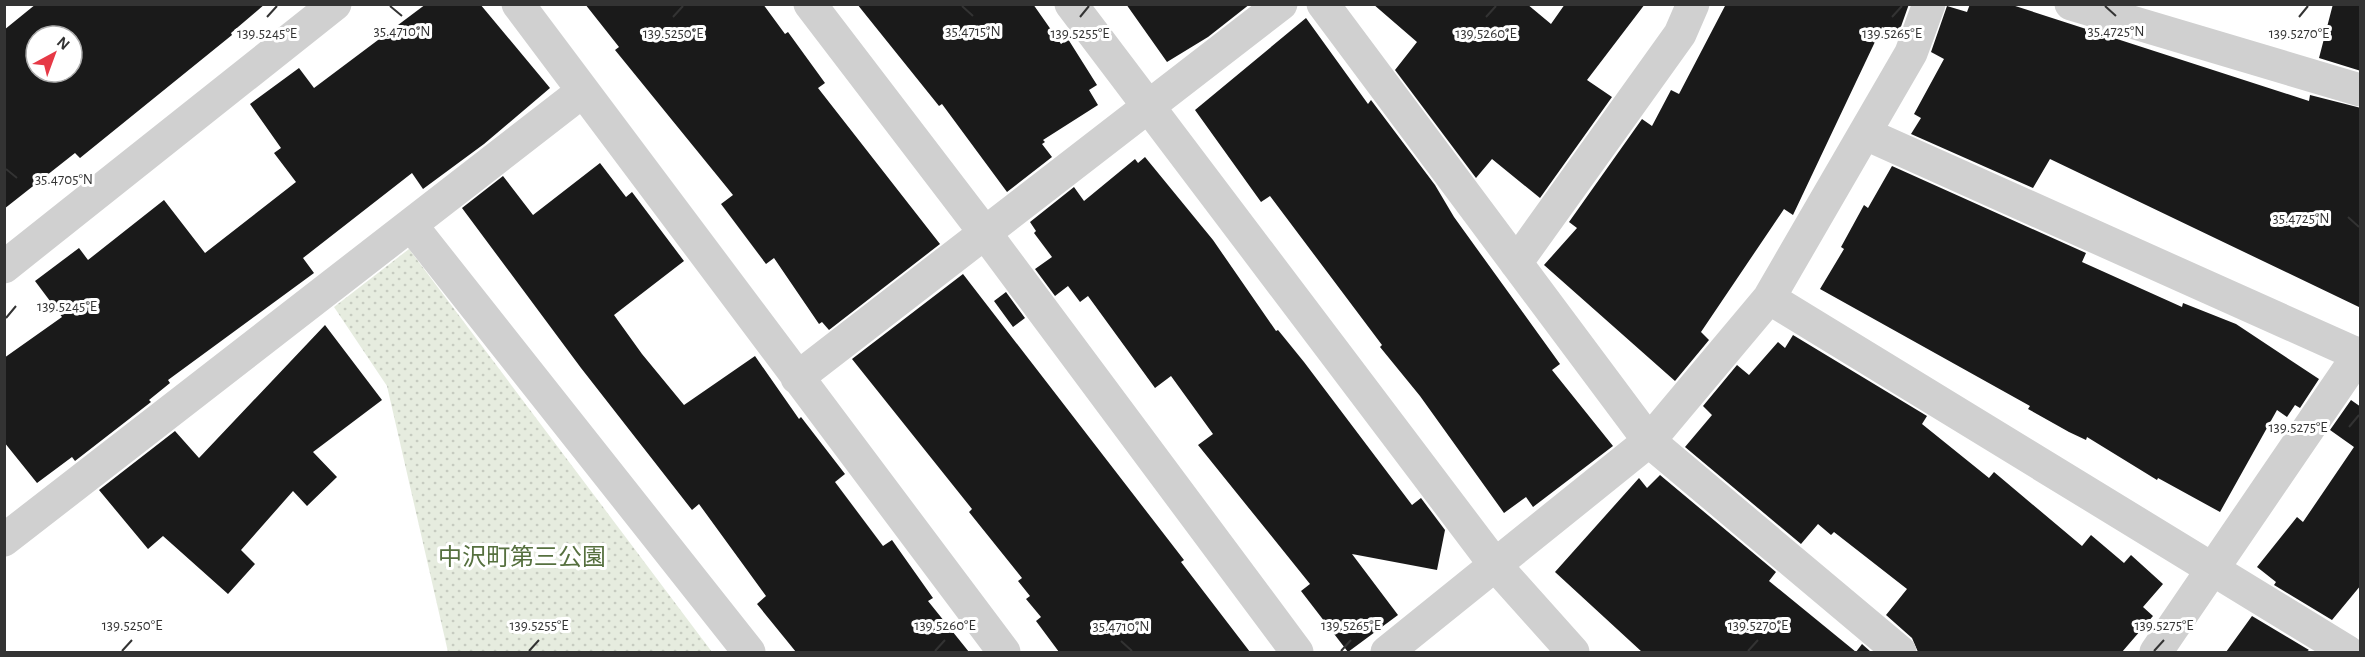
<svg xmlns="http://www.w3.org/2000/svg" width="2365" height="657" viewBox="0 0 2365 657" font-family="'Alegreya Sans','Noto Sans JP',sans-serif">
	<defs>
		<pattern id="grass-dots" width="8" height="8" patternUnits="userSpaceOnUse" patternTransform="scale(1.5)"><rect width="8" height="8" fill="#e6ecdf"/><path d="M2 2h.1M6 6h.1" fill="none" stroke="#c6cbc0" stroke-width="1.8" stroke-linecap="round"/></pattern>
	</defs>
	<rect width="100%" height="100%" fill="#fff"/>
	<!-- grass -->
	<path fill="url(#grass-dots)" d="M409 249 712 652H448L387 386 334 307Z"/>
	<!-- building -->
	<path fill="#1a1a1a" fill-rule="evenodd" d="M36 4H265L231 33 232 35 80 158 75 153 4 209V30ZM36 36H72V72H36Z
		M426 4H480L550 88 484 144 423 189 412 173 303 258 314 273 168 380 170 383 149 400 151 402 75 461 72 457 37 483 4 442V358L62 317 35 281 79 248 88 260 164 200 205 253 296 182 274 153 281 148 250 104 299 68 314 88Z
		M585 4H763L785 34 788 32 825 83 818 88 940 244 829 330 822 322 819 324 774 258 766 264 721 204 733 195 615 50 619 47Z
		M857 4H1033L1061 44 1068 39 1097 85 1089 90 1098 105 1043 140 1045 142 1042 144 1052 157 1007 192 942 104 939 106Z
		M1126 4H1250L1208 37 1167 62Z
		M1373 4H1527L1551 24 1565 4H1645L1587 80 1612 97 1540 198 1492 159 1476 178 1395 70 1417 42Z
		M1726 4H1909L1898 35 1882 27 1793 215 1784 209 1701 332 1709 340 1675 381 1544 265 1577 228 1569 222 1642 119 1652 126 1671 90 1679 94Z
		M1970 4H2009L2309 101 2310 95 2361 108V308L2050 159 2033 188 1911 134 1921 118 1914 114 1944 59 1931 52 1947 6 1967 12Z
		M2333 4H2361V71L2319 58Z
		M1306 18 1368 104 1371 100 1435 185 1454 217 1560 364 1552 370 1613 446 1533 507 1526 497 1504 513 1420 396 1380 347 1382 345 1270 196 1261 202 1195 110Z
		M1145 157 1213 240 1276 331 1278 330 1304 362 1412 505 1421 498 1445 530 1437 570 1352 554 1398 615 1348 652 1301 591 1310 584 1198 445 1213 434 1171 376 1155 388 1088 296 1080 302 1068 286 1055 296 1035 269 1052 257 1034 233 1036 231 1030 222 1074 187 1084 201 1135 159 1138 163Z
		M600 163 626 197 632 192 684 261 614 315 642 354 684 405 755 356 799 419 801 417 845 474 835 482 883 546 892 540 933 598 928 601 969 652H796L757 604 766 596 699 504 692 510 581 368 462 208 503 176 533 215Z
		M1892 166 2086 253 2082 262 2182 307 2183 303 2236 324 2319 379 2300 408 2295 405 2287 417 2277 410 2220 512 2158 478 2157 480 2087 437 2086 440 2069 432 2028 409 2030 406 1820 289 1844 249 1841 247 1864 205 1868 208Z
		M963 274 1184 560 1181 562 1250 652H1059L1036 621 1041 617 1026 599 1030 596 1018 581 1022 578 969 512 972 509 852 359Z
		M1006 292 1025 318 1013 327 994 301Z
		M325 325 382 400 313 452 337 477 307 506 293 491 241 550 255 564 228 594 163 536 148 549 99 490 175 431 199 458Z
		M1793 335 1927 416 1922 424 1989 478 1994 472 2082 546 2091 535 2124 563 2131 555 2163 584 2143 607 2153 616 2122 652H1918L1912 638 1886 615 1907 589 1834 532 1831 535 1818 524 1801 544 1685 447 1712 415 1703 406 1737 365 1749 375 1778 342 1785 348Z
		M2351 400 2361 407V585L2332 620 2274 585 2276 582 2257 567 2297 517 2303 522 2354 447 2330 430Z
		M1660 475 1776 572 1769 581 1856 652 1862 644 1871 652H1642L1555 572 1639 478 1647 488Z
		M2252 616 2309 650 2306 652H2226Z"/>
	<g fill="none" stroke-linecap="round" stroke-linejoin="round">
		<!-- street -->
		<path stroke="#d0d0d0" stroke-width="33" d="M518 4 1004 652
			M810 4 985 233 1297 652
			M1071 4 1496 566 1573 652
			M1323 4 1649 441 1900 652
			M2071 4 2360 90
			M1866 134 2359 355
			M411 225 749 652
			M1516 263 1680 34 1693 4
			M4 267 335 4
			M1769 298 2348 652
			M797 378 1281 4
			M4 540 583 91
			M1387 652 1649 441 1769 298 1911 53 1929 4
			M2156 652 2360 353"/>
	</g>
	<!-- ticks -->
	<path fill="none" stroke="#333" stroke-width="2" d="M390 6 402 16M962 6 973 16M2105 6 2116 16M267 17 277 6M673 17 683 6M1080 17 1089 6M1486 17 1496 6M1892 17 1902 6M2299 17 2308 6M6 169 17 178M2348 217 2359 227M6 318 16 306M2349 427 2359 415M1121 641 1132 651M122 651 132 640M529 651 539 640M935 651 945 640M1341 651 1351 640M1748 651 1758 640M2154 651 2164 640"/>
	<g text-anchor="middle" stroke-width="6" stroke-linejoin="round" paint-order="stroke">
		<!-- park labels -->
		<g font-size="24" fill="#56703f" stroke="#fff">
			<text x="522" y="565">中沢町第三公園</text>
		</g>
	</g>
	<g font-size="15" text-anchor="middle" fill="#333" stroke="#fff" stroke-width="6" stroke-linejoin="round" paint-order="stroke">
		<text x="402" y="36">35.4710°N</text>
		<text x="973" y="36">35.4715°N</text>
		<text x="2116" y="36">35.4725°N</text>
		<text x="267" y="38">139.5245°E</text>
		<text x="673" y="38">139.5250°E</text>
		<text x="1080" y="38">139.5255°E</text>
		<text x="1486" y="38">139.5260°E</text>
		<text x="1892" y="38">139.5265°E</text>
		<text x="2299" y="38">139.5270°E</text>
		<text x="64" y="184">35.4705°N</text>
		<text x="2301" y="223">35.4725°N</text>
		<text x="67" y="311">139.5245°E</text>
		<text x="2298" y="432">139.5275°E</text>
		<text x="132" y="630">139.5250°E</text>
		<text x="539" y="630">139.5255°E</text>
		<text x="945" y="630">139.5260°E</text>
		<text x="1351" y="630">139.5265°E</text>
		<text x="1758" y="630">139.5270°E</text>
		<text x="2164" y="630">139.5275°E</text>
		<text x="1121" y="631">35.4710°N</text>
	</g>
	<!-- border -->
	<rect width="2365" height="657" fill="none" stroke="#333333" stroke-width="12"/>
	<!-- north arrow -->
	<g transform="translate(54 54) rotate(41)"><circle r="28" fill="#ffffff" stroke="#adadad" stroke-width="1.5"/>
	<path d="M0-4.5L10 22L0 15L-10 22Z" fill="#e63946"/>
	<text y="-9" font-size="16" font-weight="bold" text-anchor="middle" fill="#333333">N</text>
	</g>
</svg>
